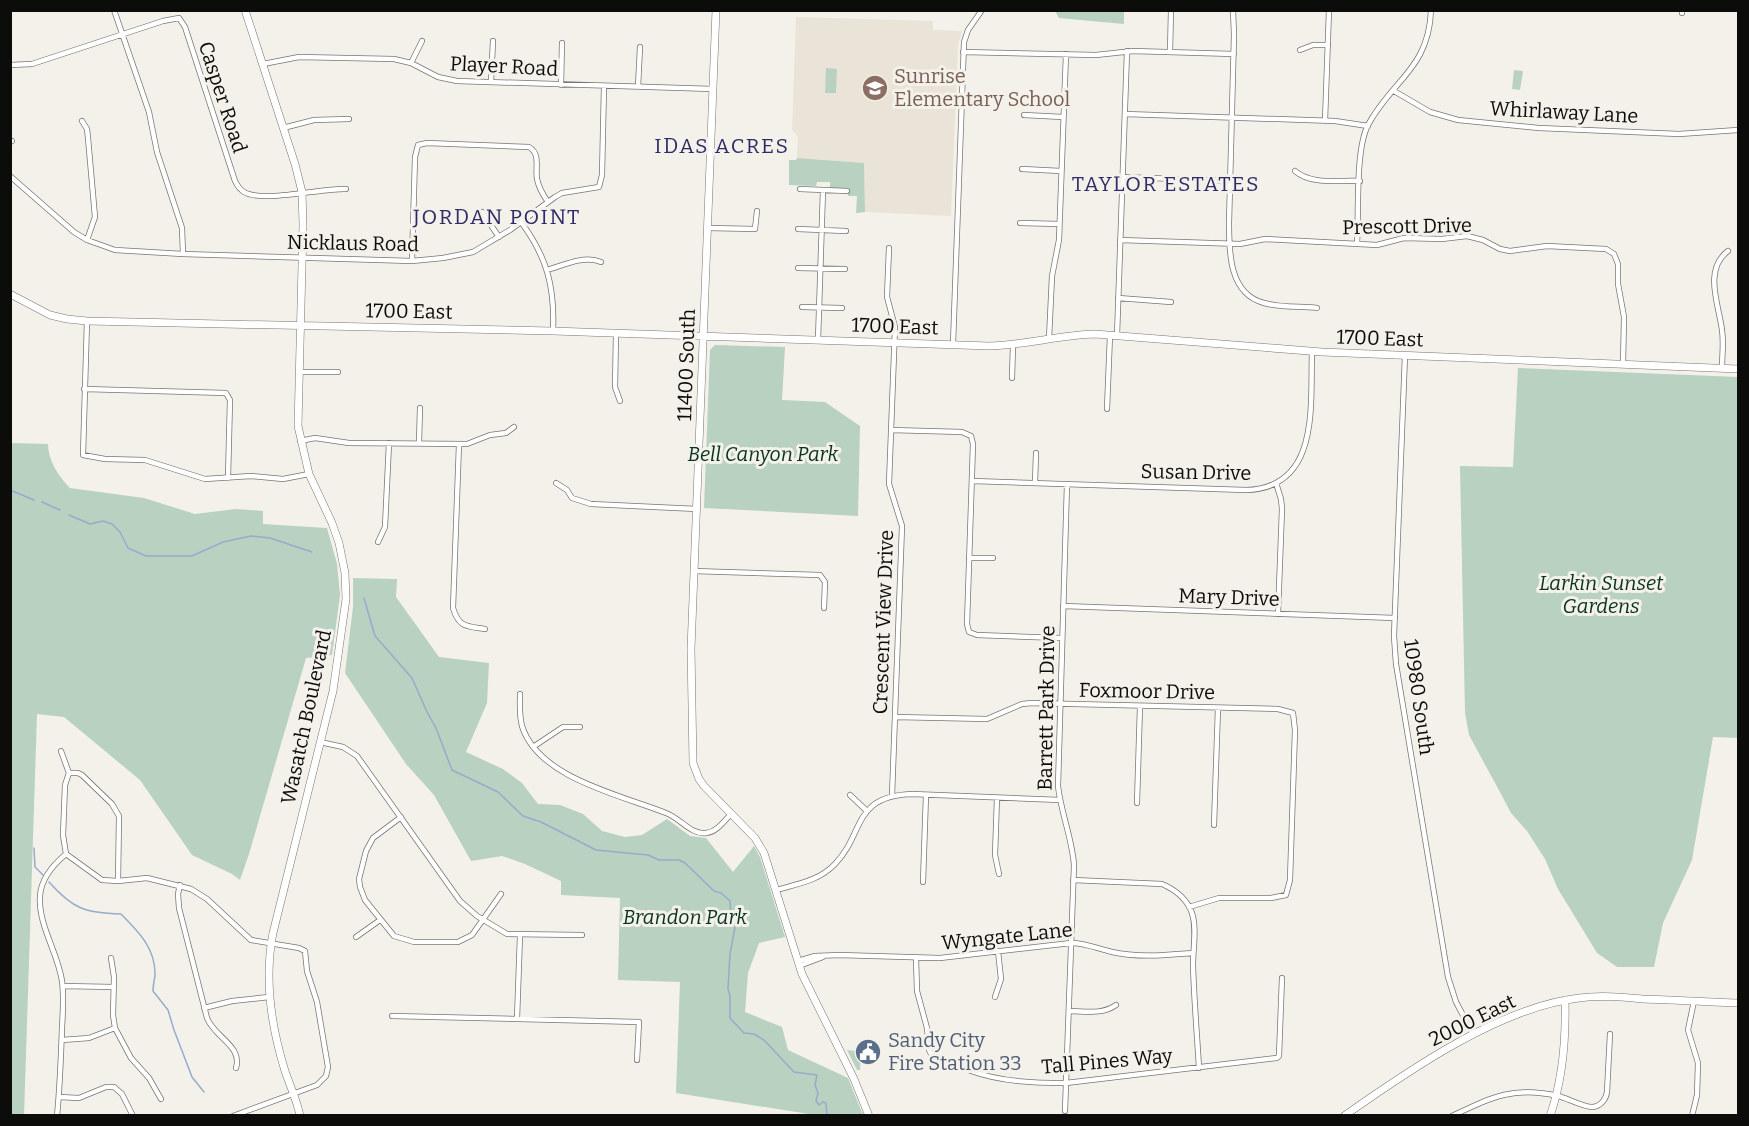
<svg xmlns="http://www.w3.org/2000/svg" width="1749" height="1126" viewBox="0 0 1749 1126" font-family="Bitter,serif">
	<rect width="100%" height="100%" fill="#f4f1eb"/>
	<!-- built -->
	<path fill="#e9e4d7" d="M796 17 933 21V30L962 31 958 45 951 216 865 212 864 163 797 158 798 136 792 130Z"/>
	<!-- green -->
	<path fill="#b8d1c0" d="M1055 11H1124V24L1059 18Z
		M826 68 837 69 836 93H825Z
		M1514 70 1523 71 1520 90 1512 89Z
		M797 158 864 163 865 212 856 213 857 196H848L849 188H830V182H817L816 186 789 185V160H796Z
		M715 345 785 347 782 400 825 402 860 426 858 516 704 508 710 350Z
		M1518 368 1738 377V738L1713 737 1692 860 1663 923 1654 967H1617L1597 953 1558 889 1545 859 1527 831 1511 813 1501 794 1469 735 1465 713 1460 466 1513 467Z
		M11 443 48 444C48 460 58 476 70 488L144 498 195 514 236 509 263 511V524L327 528 337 564 340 595 332 655 306 658 249 854 240 880 232 874 192 855 140 780 64 717 37 714 24 1116 10 1115Z
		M353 578 397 579 396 597 439 657 489 663 487 703 466 752 503 769 522 783 538 804 560 805 583 814 602 831 625 837 642 835 667 819 690 836 706 838 733 872 754 846 760 857 785 937 759 943 748 973 745 1012 782 1027 788 1050 848 1078 863 1115H815L676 1093 680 982 618 980 620 898 561 895V881L525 864 502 856 471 861 434 795 406 764 345 673 353 607Z
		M847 1050 856 1051V1054L861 1055 860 1070H857Z"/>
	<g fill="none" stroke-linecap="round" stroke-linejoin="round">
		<!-- stream -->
		<path stroke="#95accb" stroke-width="1.5" d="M10 490 34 500
			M42 502 60 510
			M69 515 90 524 103 521 112 524 120 532 128 548 146 556H192L223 542 251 536 270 538 312 552
			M364 598 375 636 412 678 427 712 436 728 452 770 498 792 523 816 541 822 596 850 648 855 659 860H679L685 863 714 891 721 893 730 901 731 917 735 927 730 954 728 989 730 996V1018L744 1033 754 1034 764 1040 794 1072 817 1075 815 1085 818 1093 816 1101 819 1105 823 1102 826 1103 827 1116
			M34 848 35 867 43 875
			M49 882C73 909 85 913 121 914 139 932 156 949 155 976 154 981 153 986 153 991L168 1010 174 1030 192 1077 204 1092"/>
		<!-- street casing -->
		<g stroke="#787671" stroke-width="6">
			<path id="street" d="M114 10 149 112 157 152 182 228 183 254
				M1233 10 1234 35 1229 223C1229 252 1229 294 1264 303 1281 308 1300 306 1317 308
				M1682 13V10
				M1300 50 1313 45H1328
				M963 52 1096 55 1133 51 1234 54
				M1170 52 1171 10
				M411 63 422 41
				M263 64 299 57 394 59 411 63 438 77 457 81 713 89
				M10 65 32 64 163 21 179 18 185 27 235 181C237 185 239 189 244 192 262 203 322 188 346 189
				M491 82 493 41
				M561 85 562 43
				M638 87 640 47
				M1394 91 1430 112 1458 120 1539 128 1679 134 1738 130
				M1125 114 1335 121 1368 126
				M1024 115 1063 117
				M82 121 87 129 88 138 95 217 87 240
				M1325 121 1329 10
				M283 128 314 120 349 119
				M10 142 12 141
				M1022 169 1061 171
				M1295 171C1311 185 1339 180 1360 181
				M10 176 74 232 87 240 115 250 183 254 412 261 443 258 473 252 510 230 555 197 562 193 599 187 602 175 604 86
				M1123 177 1230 181
				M800 189 847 191
				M482 212 499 237
				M521 222C547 257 555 287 553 331
				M1020 223 1059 224
				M708 228 755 229 757 211
				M798 229 846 231
				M1120 240 1240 244 1265 239 1377 245 1404 238 1442 239 1467 236 1483 240 1500 249 1510 251 1547 246 1606 249 1614 254 1618 264V284L1624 317 1623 364
				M1357 244C1359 214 1355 150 1368 125 1392 80 1429 69 1431 10
				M889 248 887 297 895 327 889 484 902 526 892 796
				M412 261 415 157 418 145 427 143 529 147C541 154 535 168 537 179 539 188 543 195 548 202
				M798 268 845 269
				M547 270C564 265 584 255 601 262
				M1118 298 1171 302
				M802 307 842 308
				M87 321 83 455 105 459 145 460 205 479 251 476 283 479 309 474
				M616 333 615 387 620 401
				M1117 336 1127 51
				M1049 339 1052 276 1059 240 1066 54
				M818 340 823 190
				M953 344 964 42 968 30 982 10
				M1405 355 1394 636 1396 664 1448 977 1456 1002 1473 1034
				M1722 368C1722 356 1724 343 1722 330 1719 305 1703 270 1728 251
				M299 372H338
				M1012 378 1013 345
				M84 389 226 393 230 400 228 478
				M1107 409 1110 335
				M891 430 962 432 971 436 973 444 967 624 969 632 977 635 1061 638
				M300 441 315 438 349 443 467 444 490 435 506 433 514 427
				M419 442 420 408
				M459 444 453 608C459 628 467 626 485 629
				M972 481 1246 490C1321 488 1310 404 1312 351
				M556 483 567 490 572 498 591 504 697 509
				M1035 483 1036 453
				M1276 483 1281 499 1282 509 1278 614
				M378 542 385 527 389 443
				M969 558H993
				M693 571 820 575 825 582 824 608
				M1063 606 1395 618
				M520 694C520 704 519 715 522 726 538 778 621 795 666 813 680 818 691 835 706 833 717 832 724 821 731 814
				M895 717 987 719 1022 704 1032 703 1278 709 1293 713 1295 730 1290 880 1286 895 1271 898H1219L1189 907
				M320 742 343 747 357 756 460 901 477 916 507 934 582 935
				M533 747 563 727H580
				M61 751 69 773 65 785 63 835 66 854
				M69 773H78L82 775 112 804 119 816 118 881
				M850 795 867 811
				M997 798 995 855 999 874
				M1137 803 1140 706
				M401 817 373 838 366 851 359 879 360 887 365 900 394 936 414 942H458L472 935 501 894
				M1214 825 1218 708
				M66 854 102 880 118 881 147 878 191 889 207 899 251 940 299 948 305 951 307 971 317 1002 328 1067 326 1076 317 1085 233 1116
				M1073 880 1162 884C1176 890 1187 899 1192 913 1197 929 1193 948 1193 965 1194 999 1197 1034 1199 1068
				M923 882 926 795
				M180 885 178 894 179 908 207 1018C214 1037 243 1046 236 1068
				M776 890C797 884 819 881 835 864 865 833 852 796 912 794L1060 800
				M356 937 380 920
				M111 958 114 977 113 1015 115 1028 131 1058 149 1078 161 1099
				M916 958 917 991 927 1028 929 1050 931 1054C944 1060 958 1066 971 1071 1002 1082 1034 1083 1066 1083L1277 1058 1279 1056 1282 978
				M798 961 815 956 839 955 940 958 1071 943C1086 943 1098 949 1112 952 1138 958 1167 955 1193 953
				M799 966 823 957
				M63 986 113 987
				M995 997 1001 979 998 951
				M204 1008 232 1001 269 997
				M1069 1011C1085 1011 1102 1015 1116 1005
				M392 1016 639 1022 637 1060
				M517 1019 520 935
				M62 1040 89 1038 115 1028
				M59 1097 79 1098 106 1087H114L122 1094 133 1116
				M1065 1111 1074 865C1072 838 1061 813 1058 786L1067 484
				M57 1116C60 1086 61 1057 62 1027 63 1012 64 996 62 981 58 953 38 925 40 896 41 879 54 864 66 854
				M1452 1116C1492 1097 1513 1086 1558 1096 1567 1098 1585 1108 1593 1107 1601 1106 1606 1099 1607 1092L1610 1034
				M1692 1116 1697 1095 1698 1063 1688 1030 1694 1001"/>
		</g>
		<!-- secondary casing -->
		<g stroke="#787671" stroke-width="8">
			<path id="secondary" d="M245 10 295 164 302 192 303 225 298 426 309 474 332 523 339 543 345 573 346 599 333 691 273 933C264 979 271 1026 285 1071 290 1086 297 1100 300 1116
				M716 10 691 649 693 763 699 779 704 786 755 838 764 853 802 974 854 1079 869 1116
				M10 294 50 315 67 319 87 321 553 331 989 346C1025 345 1060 335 1095 334L1322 352 1738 369
				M1344 1116C1408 1071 1500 1007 1579 998 1600 995 1622 997 1643 999 1675 1000 1707 1002 1738 1003
				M1550 1116C1563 1079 1566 1038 1565 1000"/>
		</g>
		<!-- street -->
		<use href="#street" stroke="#fff" stroke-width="4.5"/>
		<!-- secondary -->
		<use href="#secondary" stroke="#fff" stroke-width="7"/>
	</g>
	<!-- icons -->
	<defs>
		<g id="school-disc" transform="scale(1.35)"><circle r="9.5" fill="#8d6e63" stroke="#f4f1eb"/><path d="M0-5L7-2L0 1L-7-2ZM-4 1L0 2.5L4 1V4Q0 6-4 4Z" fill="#fff"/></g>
		<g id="civic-disc" transform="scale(1.35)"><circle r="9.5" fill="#5c6f8a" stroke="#f4f1eb"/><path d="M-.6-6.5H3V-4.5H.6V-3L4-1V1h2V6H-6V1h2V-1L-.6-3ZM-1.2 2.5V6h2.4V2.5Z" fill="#fff"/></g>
	</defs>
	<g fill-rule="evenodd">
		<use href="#school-disc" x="875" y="88"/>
		<use href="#civic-disc" x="868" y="1052"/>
	</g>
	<g text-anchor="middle" stroke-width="6" stroke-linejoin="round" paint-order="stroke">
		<!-- street labels -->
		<g font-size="20" fill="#0c0c0a" stroke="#f4f1eb">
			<text transform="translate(504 66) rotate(3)" y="7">Player Road</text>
			<text transform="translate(223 97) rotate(72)" y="7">Casper Road</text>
			<text transform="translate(1564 112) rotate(3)" y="7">Whirlaway Lane</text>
			<text transform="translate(1407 226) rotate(-1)" y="7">Prescott Drive</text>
			<text transform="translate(353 243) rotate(1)" y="7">Nicklaus Road</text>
			<text transform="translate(409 311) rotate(1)" y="7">1700 East</text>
			<text transform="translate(895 326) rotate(2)" y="7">1700 East</text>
			<text transform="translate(1380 338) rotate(2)" y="7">1700 East</text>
			<text transform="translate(686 365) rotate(-88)" y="7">11400 South</text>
			<text transform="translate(1196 472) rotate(1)" y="7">Susan Drive</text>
			<text transform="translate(1229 597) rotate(2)" y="7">Mary Drive</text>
			<text transform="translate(883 622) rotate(-88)" y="7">Crescent View Drive</text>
			<text transform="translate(1147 691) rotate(1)" y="7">Foxmoor Drive</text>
			<text transform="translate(1419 697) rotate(82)" y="7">10980 South</text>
			<text transform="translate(1046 708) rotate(-89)" y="7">Barrett Park Drive</text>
			<text transform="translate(306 717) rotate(-78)" y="7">Wasatch Boulevard</text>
			<text transform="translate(1007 936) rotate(-6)" y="7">Wyngate Lane</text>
			<text transform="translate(1472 1020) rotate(-26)" y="7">2000 East</text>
			<text transform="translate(1107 1061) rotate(-5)" y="7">Tall Pines Way</text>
		</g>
		<!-- education labels -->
		<g font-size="20" fill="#785e54" stroke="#f4f1eb" text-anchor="start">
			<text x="894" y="83">Sunrise<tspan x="894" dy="23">Elementary School</tspan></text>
		</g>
		<!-- park labels -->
		<g font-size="20" font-style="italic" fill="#05331b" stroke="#f4f1eb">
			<text x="763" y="461">Bell Canyon Park</text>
			<text x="1601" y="590">Larkin Sunset<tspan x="1601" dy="23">Gardens</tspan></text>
			<text x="685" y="924">Brandon Park</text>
		</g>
		<!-- service labels -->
		<g font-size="20" fill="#4e5e75" stroke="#f4f1eb" text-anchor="start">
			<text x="888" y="1047">Sandy City<tspan x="888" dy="23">Fire Station 33</tspan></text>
		</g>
		<!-- neighbourhood labels -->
		<g font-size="21" letter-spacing="1.5" fill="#2f2b66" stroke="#f4f1eb">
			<text x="722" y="153">IDAS ACRES</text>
			<text x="1166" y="191">TAYLOR ESTATES</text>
			<text x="497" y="224">JORDAN POINT</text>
		</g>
	</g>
	<!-- border -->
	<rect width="1749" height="1126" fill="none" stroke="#0c0c0a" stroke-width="24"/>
</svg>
